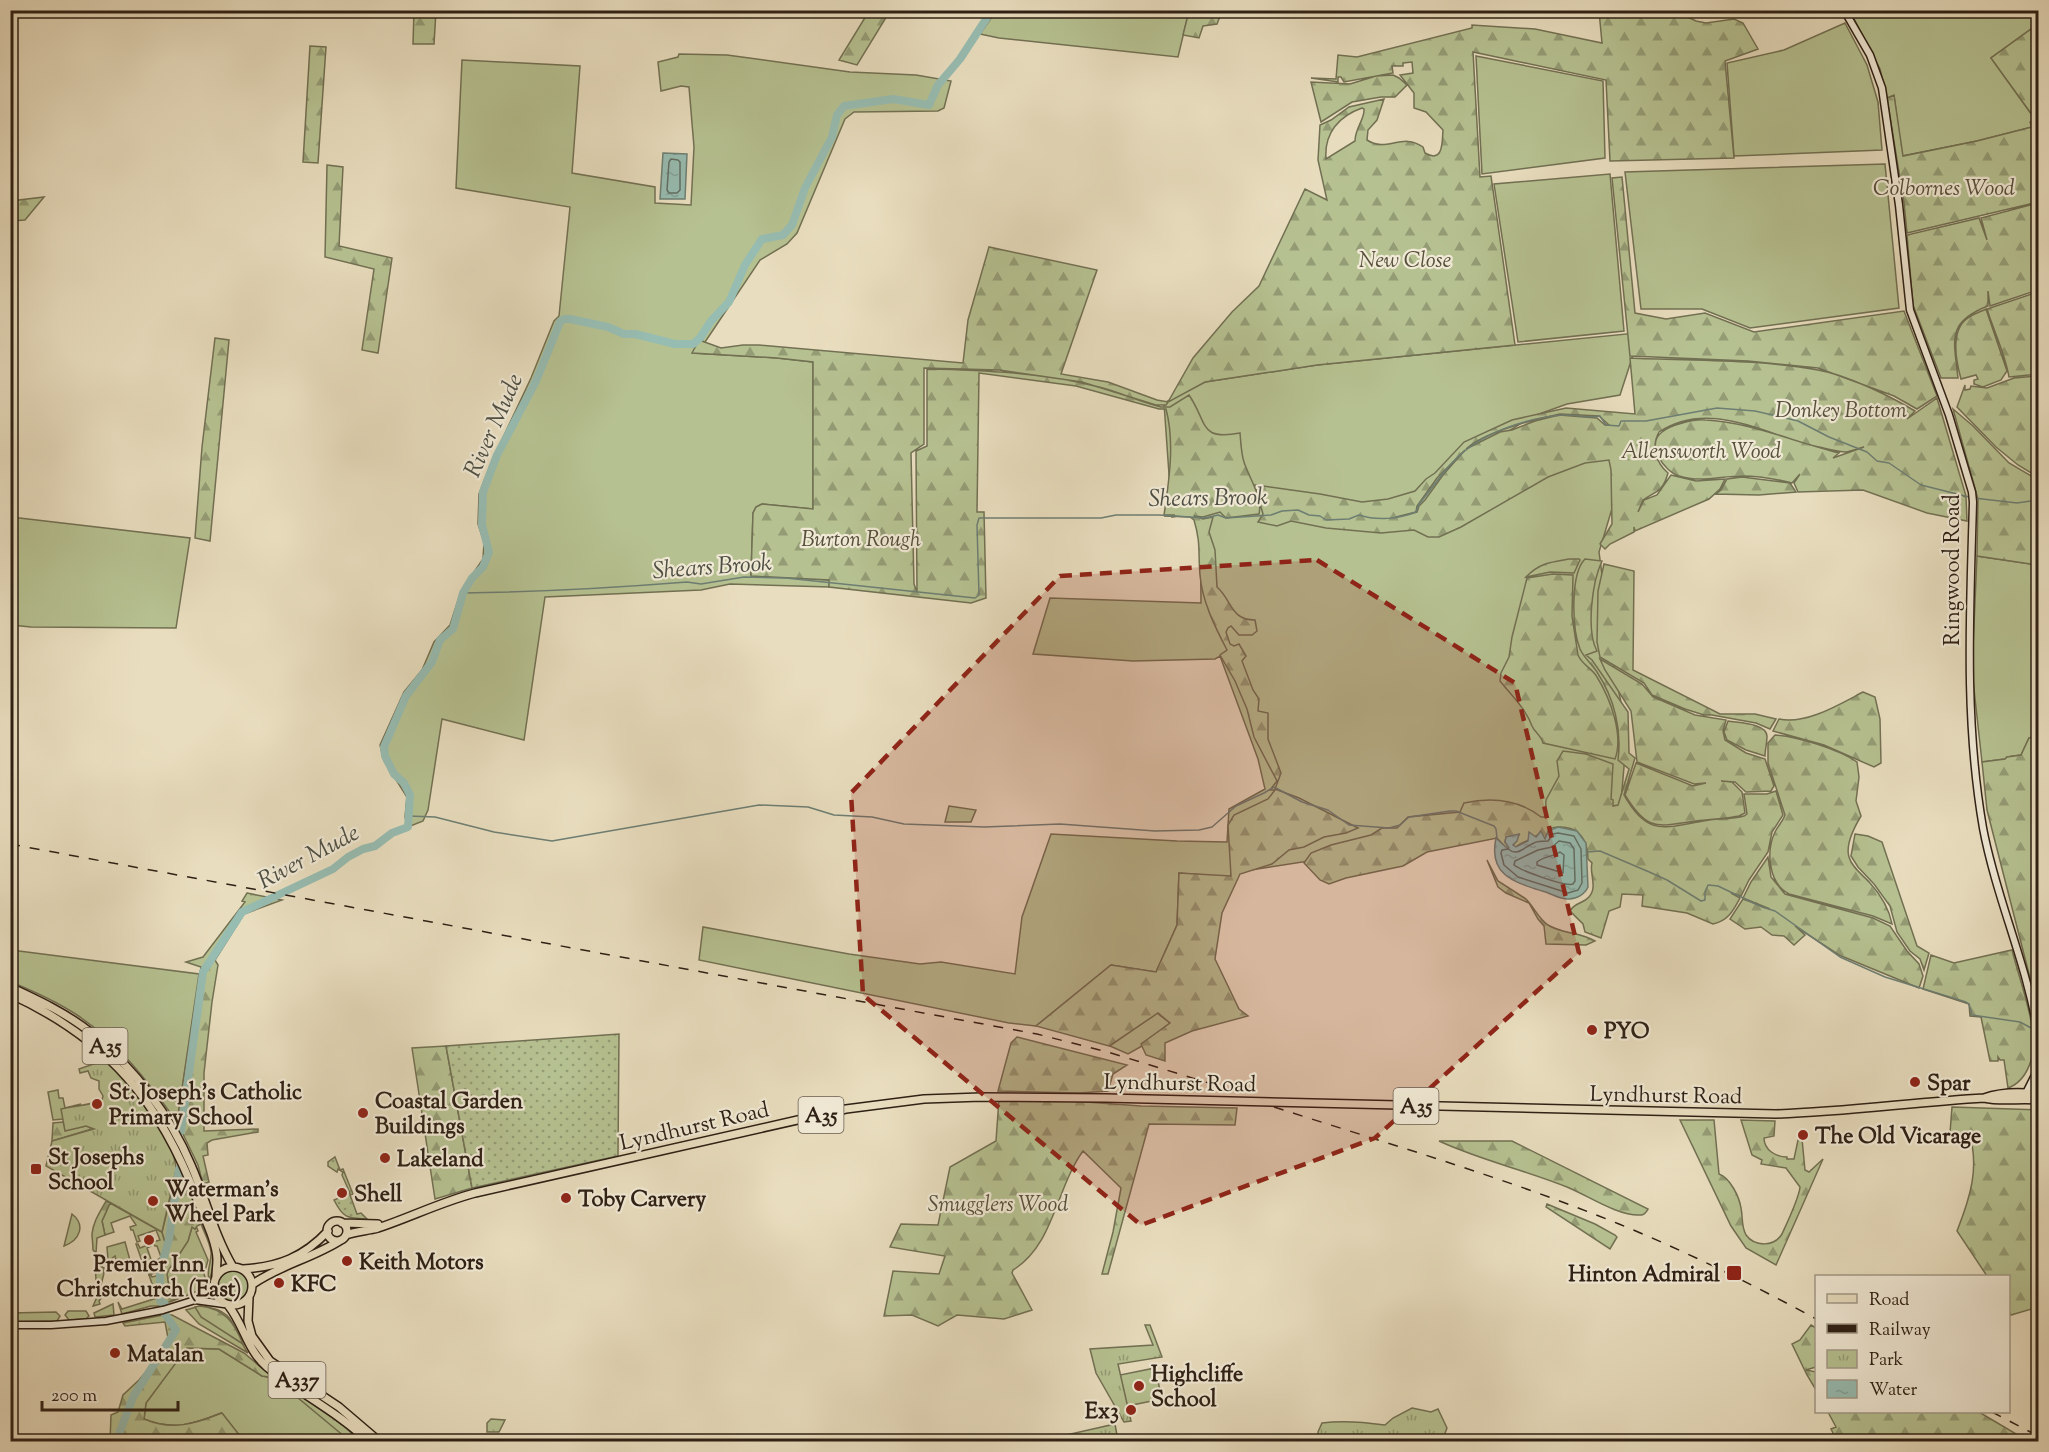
<svg xmlns="http://www.w3.org/2000/svg" width="2049" height="1452" viewBox="0 0 2049 1452" font-family="'Sorts Mill Goudy',serif">
	<defs>
		<pattern id="forest-firs" width="22" height="20" patternUnits="userSpaceOnUse" patternTransform="scale(1.5)"><rect width="22" height="20" fill="#b6c191"/><path d="M5 1l3.5 6h-7zM16 11l3.5 6h-7z" fill="#949c75"/></pattern>
		<pattern id="park-tufts" width="24" height="20" patternUnits="userSpaceOnUse" patternTransform="scale(1.5)"><rect width="24" height="20" fill="#b6c191"/><path d="M3 7l-1-3M5 7V3M7 7l1-3M15 17l-1-3M17 17v-4M19 17l1-3" fill="none" stroke="#949c75"/></pattern>
		<pattern id="garden-dots" width="8" height="8" patternUnits="userSpaceOnUse" patternTransform="scale(1.5)"><rect width="8" height="8" fill="#b6c191"/><path d="M2 2h.1M6 6h.1" fill="none" stroke="#949c75" stroke-width="1.8" stroke-linecap="round"/></pattern>
		<pattern id="water-ripples" width="26" height="14" patternUnits="userSpaceOnUse" patternTransform="scale(1.5)"><rect width="26" height="14" fill="#97bcb1"/><path d="M2 4q2-2 4 0t4 0M15 11q2-2 4 0t4 0" fill="none" stroke="#82a197"/></pattern>
	</defs>
	<rect width="100%" height="100%" fill="#e8ddbe"/>
	<filter id="stains"><feTurbulence type="fractalNoise" baseFrequency=".00333" numOctaves="4"/><feColorMatrix values="0 0 0 0 .2 0 0 0 0 .09 0 0 0 0 .02 0 0 0 .5 -.17"/></filter>
	<radialGradient id="worn" r=".72"><stop offset=".6" stop-color="#630" stop-opacity="0"/><stop offset="1" stop-color="#630" stop-opacity=".3"/></radialGradient>
	<!-- grass -->
	<path fill="#b6c191" stroke="#727053" stroke-width="1.5" d="M996 11H1189L1178 57 999 38 980 34Z
		M1850 11H2038V24L1991 58 2035 119 2032 127 1977 141 1902 156 1894 96 1887 98 1880 69Z
		M1845 23 1867 65 1878 102 1882 150 1734 156 1727 63 1784 50Z
		M679 54 727 55 850 72 916 75 951 81 944 108 938 111 854 112 845 119 797 233 787 244 760 260 705 342 699 340 693 353 777 358 813 362V509L762 504 756 507 753 513 751 575 830 580 829 587 730 584 701 590 545 597 524 740 442 719 428 810 423 821 408 827 405 817 407 797 384 761 380 745 404 692 422 670 434 642 450 625 461 591 483 559 484 542 478 524 479 494 491 463 531 378 554 321 559 316 570 207 456 188 462 60 580 66 572 173 655 187V203L691 205 694 147 689 87 681 86 661 91 658 62 678 57Z
		M1476 56 1603 81 1605 158 1482 174Z
		M1885 164 1899 308 1750 328 1702 309H1641L1625 172Z
		M1610 174 1624 331 1518 342 1494 184Z
		M1636 333 1633 355 1620 395 1567 404 1531 417 1490 443 1612 437 1614 502 1599 552 1615 673 1627 732 1620 813 1231 873V877L1179 873 1177 925 1156 972 1111 965 1036 1026 1009 1023 699 960 703 927 849 954 920 964 941 962 1015 974 1022 917 1051 834 1177 841 1227 842 1229 809 1265 789 1258 759 1220 656 1215 659 1133 661 1033 654 1050 598 1201 603 1200 512 1172 517 1164 403 1205 382 1317 365Z
		M11 517 190 538 176 628 31 627 11 625Z
		M1977 556 2038 565V736L2029 738 2021 755 2007 757 2005 759 1982 762 1972 671Z
		M949 806 976 810 971 822H945Z
		M11 950 199 974 177 1122C149 1083 118 1042 77 1015 56 1001 33 991 11 982Z
		M1157 1013 1170 1023 1142 1044V1046L1128 1054 1110 1046Z
		M58 1090 59 1098H63L65 1108 81 1104 63 1119 53 1120 48 1092Z
		M110 1203 162 1232 167 1249 163 1263 149 1268V1265L142 1261 136 1244H138L140 1248 150 1244 151 1246 147 1248 152 1262 154 1263 161 1257 157 1246H155L153 1242 160 1240 156 1230 138 1236 140 1241 137 1242 133 1230H131L130 1227 136 1225 130 1216 111 1223 114 1232 105 1235 102 1221Z
		M198 1206C207 1232 221 1253 209 1280 206 1270 212 1262 211 1252 209 1236 196 1222 198 1206Z
		M72 1214C86 1225 80 1240 64 1246Z
		M196 1226 198 1231 196 1232 208 1260 204 1274 206 1280 198 1291 170 1302 181 1296 177 1287 169 1289 167 1273 188 1241 192 1227 195 1229Z
		M125 1242 131 1264 121 1261 117 1263 115 1256 106 1263 105 1260H108L107 1247Z
		M216 1286a17 17 0 1 1 34 0a17 17 0 1 1-34 0Z
		M150 1274 152 1277 160 1275 161 1306H151L122 1314 118 1302 122 1309 157 1298 149 1275Z
		M113 1304 114 1315 95 1317 94 1313Z
		M200 1306C239 1310 231 1329 248 1353L199 1324 186 1310Z
		M68 1311H86L89 1316 86 1319 69 1320 65 1315Z
		M56 1312 60 1316 57 1321 11 1322 10 1313Z
		M186 1348 219 1349 262 1376 274 1378 346 1437 340 1442 244 1441 221 1413C194 1424 173 1431 144 1419L146 1403Z
		M1155 1368 1162 1399 1127 1406 1120 1375Z"/>
	<!-- forest -->
	<path fill="url(#forest-firs)" stroke="#727053" stroke-width="1.5" fill-rule="evenodd" d="M414 11H436L434 44H413Z
		M869 11H890L857 65 839 60Z
		M1189 11V10L1222 11 1217 24 1203 26 1199 38 1183 35Z
		M1599 11H1675L1696 21 1706 23 1734 19 1743 23 1758 49 1725 61 1734 158 1610 161 1606 80 1473 52 1480 177 1491 176 1515 345 1317 365 1205 382 1168 402 1166 405H1156L1082 382 999 370 924 368V444L911 453 914 584 917 592 916 451 927 446V369C984 370 1044 373 1099 387 1120 392 1139 402 1161 407H1170L1189 395C1208 423 1199 441 1240 433 1241 443 1241 453 1244 462 1249 478 1263 497 1259 514L1226 518 1220 512 1203 517 1194 516 1203 519 1213 517 1209 532 1215 550 1217 587C1232 600 1230 620 1255 620L1257 631 1252 635H1239L1231 626 1228 628 1226 632 1230 644 1234 646 1239 644 1246 656 1242 661 1253 690 1259 699 1258 711 1268 713V739L1281 773 1275 789 1299 798 1358 828 1346 833 1324 837 1304 847 1289 850 1272 864 1240 874 1222 913 1215 959 1239 1009 1248 1016 1192 1031 1165 1043V1061L1146 1055 1141 1044 1170 1023 1158 1013 1109 1046 1036 1026 1111 965 1156 972 1177 925 1179 873 1231 876 1228 825 1234 815 1268 799 1275 790H1270L1277 781 1254 737 1247 709 1235 681 1220 655 1227 650C1215 627 1202 601 1200 575 1198 553 1201 543 1194 520L1190 517 1164 516 1175 515H1164C1169 481 1175 443 1166 409H1159L1076 386 979 373 977 512H984L986 598 971 603 829 587V580L751 576 753 513 756 507 762 504 813 509V362L777 358 692 353 699 340 721 348 743 345H759L963 363 968 320 989 247 1097 270 1061 374 1108 382 1157 400 1168 402 1193 358 1232 312 1259 286 1305 189 1327 200 1318 160 1320 125 1331 120 1349 107 1384 99 1377 120 1368 130 1367 140C1387 153 1402 132 1423 147L1425 153C1444 164 1442 141 1443 130L1426 112 1414 108V93L1400 75 1413 73 1412 62 1403 63V66H1392L1393 73 1344 82 1341 77H1338V82L1311 78 1336 79 1338 55 1357 57 1472 28V25L1535 29 1602 43ZM1362 108 1364 109C1365 119 1355 128 1355 141L1326 159C1324 133 1339 116 1362 108Z
		M2038 24V202L1907 233 1904 203 1887 98 1894 95 1903 156 1977 141 2032 127 2030 122 2035 119 1991 58Z
		M310 46 326 47 318 163 303 162Z
		M1393 75 1399 78 1407 85 1395 97H1381L1352 102 1321 122 1311 82 1350 84 1376 76Z
		M327 165 343 167 339 246 392 258 378 353 362 350 374 269 325 257Z
		M1622 177 1635 313 1666 319 1705 313 1754 332 1904 311 1937 396 1917 409 1894 396 1818 368 1748 361 1630 356 1612 178Z
		M44 197 25 220 11 221V201Z
		M2038 203V290L1990 306 1988 291V306C1946 322 1954 340 1958 378H1941L1913 305 1907 235 1979 218 1987 240 1981 218Z
		M2038 292V374L2009 377C2005 353 1994 332 1987 309Z
		M1986 309 2007 371 2001 380 1983 387 1974 384V380L1978 379 1976 375 1961 379C1956 361 1950 330 1968 318 1973 314 1980 312 1986 309Z
		M215 338 229 340 210 541 195 538 202 447Z
		M1630 358C1690 361 1760 359 1818 370 1847 375 1890 396 1915 411L1907 419 1937 398 1966 496H1963L1966 497 1967 521 1927 513 1863 490 1798 492 1794 483 1800 474 1792 483C1776 479 1760 476 1742 476 1721 476 1700 483 1679 476 1665 472 1645 445 1662 432 1670 425 1694 419 1705 420 1751 422 1794 442 1839 453L1833 458 1864 447C1859 448 1852 451 1846 452 1838 452 1828 449 1819 447 1767 436 1710 398 1659 432 1651 446 1656 463 1668 473 1663 492 1656 491 1643 500L1638 512 1644 500 1657 495 1671 475 1696 481 1725 479 1720 489 1709 499 1635 531 1634 527V532L1610 544 1605 549 1600 544 1612 524 1611 470 1609 460 1585 463 1548 477 1461 527 1439 537H1428L1414 530 1381 533 1326 528 1291 521 1277 526 1258 522 1263 514 1255 485 1320 494 1362 502 1388 499 1415 491 1426 479 1435 473 1464 442 1512 420 1566 408 1635 414ZM1560 414 1599 416 1609 425H1605L1597 418 1559 415 1535 421 1512 430 1500 432 1466 449C1486 431 1533 420 1560 414ZM1465 450 1443 475 1425 500 1419 506 1417 512 1396 517 1416 512 1417 506 1437 478Z
		M2038 376V477L2018 465 1996 447 1957 407 1965 385V390L1970 389 1971 386 1987 388 2014 378Z
		M1953 409 1973 426 2009 463 2038 480V565L1977 556 1978 499Z
		M1742 477 1790 483 1796 492 1759 495 1716 494 1721 490 1727 479Z
		M1569 559H1579L1580 560 1574 573 1550 572 1526 577C1539 563 1551 562 1569 559Z
		M1585 559 1602 561C1592 582 1586 631 1597 651L1586 655 1592 660 1628 712 1629 753 1635 758 1624 795C1647 836 1662 828 1703 821 1716 818 1731 820 1744 816L1747 814 1744 794H1767L1776 791 1783 815 1772 832 1768 852 1749 880 1741 896 1731 893 1740 898C1733 911 1728 921 1713 924L1687 913 1642 906 1643 895 1622 894 1620 907 1609 911 1601 938 1585 932 1583 924 1570 911C1575 902 1583 904 1589 897 1598 887 1589 873 1592 863L1588 859C1588 836 1575 823 1551 828L1544 839 1541 832C1537 838 1523 841 1516 847L1513 845 1519 835 1506 837 1505 842 1509 848 1508 850 1497 838 1427 852 1403 866 1346 878 1329 884 1320 880 1304 863 1311 853 1331 845 1371 835 1382 828H1397L1408 817 1460 812 1464 803C1491 797 1518 799 1541 817H1545L1546 800 1559 776 1557 761 1563 751 1586 754 1613 764 1611 799 1613 800V806L1618 805 1629 769 1618 760C1622 729 1614 698 1597 672 1592 664 1584 658 1580 649 1572 629 1570 574 1585 559Z
		M1604 564 1634 571 1633 670 1720 714H1755L1776 719 1770 729 1756 723 1712 715H1704L1685 709 1652 695 1644 683 1600 657 1597 642 1598 591Z
		M1553 574 1573 575 1572 616 1578 655C1582 665 1592 668 1597 677 1610 698 1624 735 1615 759L1543 743C1541 735 1535 733 1532 726 1526 709 1512 696 1500 681L1501 673 1509 657 1512 637 1527 578Z
		M1600 659 1642 684 1653 697 1695 715 1726 720 1723 731 1725 740 1746 753 1765 759 1774 786 1771 791 1746 792 1735 782 1721 781 1732 782 1742 792 1745 813 1739 816C1725 819 1710 819 1696 821 1658 826 1648 833 1625 795L1636 763 1693 786 1706 783 1694 784 1637 762 1631 711 1605 670Z
		M1863 692 1875 697 1880 719 1881 763 1874 767 1824 745 1773 731 1779 719C1806 725 1840 704 1863 692Z
		M1728 721C1738 723 1766 723 1767 736 1767 743 1765 750 1765 756L1746 750 1727 740 1724 732Z
		M1775 735C1796 736 1840 750 1857 762L1859 777 1856 801 1861 816C1855 826 1845 844 1849 857 1852 868 1863 875 1870 883 1881 895 1889 909 1892 924L1873 916 1789 894C1768 883 1766 851 1775 832 1778 826 1783 821 1785 815L1768 763V743Z
		M2038 736V1009L1987 810 1982 762 2005 759 2007 757 2021 755 2029 738Z
		M1855 834 1868 836 1882 842 1917 946 1929 953 1924 970 1920 959 1910 951 1897 932 1890 906 1874 884 1858 867 1851 856Z
		M1768 857 1771 877 1785 894 1873 918 1890 926 1907 951 1919 964 1923 976 1919 988 1839 955 1795 926 1805 935 1794 945 1784 936 1772 935 1761 927 1745 929 1730 919 1743 899 1770 909 1743 898 1751 882Z
		M1487 860 1498 881 1526 899C1534 907 1538 918 1548 925 1562 934 1580 932 1595 941L1586 945 1546 944 1544 926 1538 919 1529 903 1506 893 1498 887Z
		M247 893 282 900 244 914 215 960 218 965 212 1002 204 1073V1131L258 1129V1132L212 1140 207 1143 208 1155 203 1156 209 1182 203 1184 198 1165 177 1122 201 967 186 962 203 957 245 902 242 901Z
		M2012 950C2019 977 2029 1004 2033 1032 2037 1052 2028 1081 2008 1088L2004 1060H2000L1998 1057V1061H1990L1981 1017 1970 1016 1969 1004 1923 989 1931 955 1954 963Z
		M1017 1037 1127 1065 1113 1074 1108 1091 1079 1093 998 1091 1011 1043Z
		M446 1046 472 1188 435 1199 412 1048Z
		M999 1099 1058 1100 1141 1106 1237 1108 1235 1125 1149 1124 1108 1274H1102L1113 1232 1121 1188 1083 1151C1056 1188 1054 1245 1013 1270L1012 1273 1032 1310 1004 1319 957 1315 938 1326 912 1315 884 1316 893 1271 939 1274 945 1256 890 1247 901 1224 938 1225 950 1167 996 1141Z
		M1952 1107 2038 1110V1307L2011 1315 2009 1311 2008 1276H1987L1957 1231C1970 1198 1980 1167 1969 1133H1950Z
		M1680 1120H1714L1719 1174C1730 1178 1739 1196 1741 1208 1743 1217 1741 1226 1746 1235 1755 1247 1774 1247 1782 1234 1787 1223 1799 1198 1800 1187L1786 1168 1761 1164 1762 1160 1752 1155 1741 1120 1775 1121 1774 1136 1764 1138C1764 1150 1776 1157 1787 1157V1159H1794L1798 1140 1802 1139 1805 1170 1809 1172 1823 1159 1776 1265 1746 1248 1731 1226Z
		M63 1122 66 1130 86 1126 95 1128 52 1141 53 1123Z
		M1439 1141H1512L1648 1209C1646 1212 1645 1215 1641 1215 1619 1217 1587 1195 1567 1187 1525 1170 1480 1160 1439 1141Z
		M178 1167 181 1168 198 1206 201 1224 197 1226 195 1229 192 1227 188 1241 167 1273 169 1289 181 1286V1296L161 1306 160 1271 149 1275 148 1270 163 1263 167 1249 162 1232Z
		M106 1201 110 1203 102 1221 105 1235 97 1238 96 1253 93 1250C93 1244 92 1239 92 1234 93 1222 100 1212 106 1201Z
		M1547 1204 1595 1224 1615 1235 1617 1237 1610 1249 1546 1207Z
		M95 1263 104 1268C105 1277 100 1283 100 1291L103 1296 99 1301 100 1304 93 1306 97 1297Z
		M200 1306C225 1309 234 1322 243 1344L201 1317 195 1307Z
		M163 1315H172L244 1353 269 1374 344 1426 360 1441H341L345 1437 274 1378 262 1376 219 1349 187 1348 146 1403 144 1419C173 1431 194 1424 222 1413L244 1441 110 1442 111 1415 118 1412 123 1395 139 1380 154 1362 168 1338 165 1322 125 1326 123 1323Z
		M1811 1325 1816 1328V1367L1806 1370 1816 1372V1390L1807 1375 1792 1344 1800 1340Z
		M1828 1412H1979L2028 1441H1826L1835 1437 1831 1429 1836 1427Z"/>
	<!-- park -->
	<path fill="url(#park-tufts)" stroke="#727053" stroke-width="1.5" d="M105 1060C128 1082 176 1139 176 1170L162 1232 46 1166 52 1141 94 1129 86 1126 65 1131 61 1109C72 1106 93 1105 102 1100L103 1096 99 1089V1081L91 1078 88 1071 80 1073 79 1069Z
		M1145 1325H1150L1162 1357 1118 1364 1131 1421 1124 1422 1096 1373 1090 1349 1153 1345Z
		M1412 1408 1431 1412 1438 1409 1447 1428 1442 1441H1318V1432L1322 1423C1343 1420 1364 1422 1385 1425L1393 1418Z
		M491 1419 505 1420 499 1432H487V1423Z
		M1115 1424 1118 1441H1044V1440Z"/>
	<!-- garden -->
	<path fill="url(#garden-dots)" stroke="#727053" stroke-width="1.5" d="M619 1034 618 1156 472 1188 446 1046Z
		M335 1157 340 1170 343 1169 353 1194 350 1195 357 1214 361 1213 367 1219C347 1218 343 1218 334 1200L350 1193 342 1175 343 1172 338 1169 337 1172 328 1166V1162Z"/>
	<!-- water -->
	<path fill="url(#water-ripples)" stroke="#6d7e73" stroke-width="1.5" d="M663 153 687 154 685 199H660Z
		M1558 827 1577 831 1586 843 1588 887C1585 894 1577 899 1569 899 1560 900 1551 893 1542 891 1514 882 1488 875 1496 838L1508 849 1509 848 1505 842 1506 837 1519 834 1517 841 1513 845 1516 847 1528 841 1529 832 1536 837 1541 831 1545 839 1548 831Z"/>
	<g fill="none" stroke-linecap="round" stroke-linejoin="round">
		<!-- shore -->
		<path stroke="#626e63" stroke-width="1.5" d="M671 159 678 160 680 162V190L677 193H669L667 190 669 162Z
			M1558 833 1574 836 1581 849 1582 883 1578 890 1568 893 1518 877 1504 865 1501 853 1502 850 1508 849C1518 857 1524 847 1534 843 1537 841 1544 841 1548 841L1553 834Z
			M1559 841 1570 843 1574 849 1575 881 1573 884C1565 887 1522 871 1514 865L1515 861 1538 850 1552 847Z
			M1560 852 1564 855 1563 873 1537 865V862C1544 856 1553 857 1560 852Z"/>
		<!-- stream -->
		<path stroke="#6d7e73" stroke-width="1.5" d="M1974 498 2017 503 2038 500
			M463 593C538 592 612 588 687 582L701 584 744 577 786 578 975 598 979 595 977 525 979 518H1101L1116 515H1159L1205 518 1218 515 1226 518 1271 515 1282 511 1298 510 1309 515 1320 516 1326 520 1349 519 1359 515C1377 521 1399 519 1416 512L1419 504C1431 490 1441 474 1454 461 1480 433 1526 418 1563 415 1576 414 1588 419 1600 416L1606 425 1619 426 1621 421H1646L1717 408 1755 411 1798 421 1829 437 1867 452 1877 461 1889 463 1921 485 1969 497
			M409 816 435 817 494 832 552 841 759 805 808 807 834 815 872 817 904 824 984 827 1060 824 1155 831 1199 830 1212 827 1236 806 1264 793 1274 787 1302 802 1328 810 1349 825 1389 828 1400 825 1409 817 1450 811H1456L1494 826 1496 829 1497 838
			M1587 852 1600 851 1647 871 1667 880 1701 901 1705 900V892L1708 885 1718 886 1762 907 1775 911 1840 957 1885 977 1966 1002 1969 1004 1972 1015 2020 1022 2033 1029"/>
		<!-- river -->
		<path stroke="#97bcb1" stroke-width="8" d="M181 1131 203 972 242 912 333 869 348 857 363 849 375 846 392 833 408 827 410 795 404 783 394 774 385 756 384 747 406 696 432 662 440 640 453 629 463 593 472 578 483 567 489 552 482 525 483 492 497 455 536 381 560 322 564 319H570L608 327 624 334H635L675 344H693L700 338 711 321 729 302 745 265 762 239 783 235 792 225 805 188 832 137 837 115 844 106 893 99 929 105 938 85 960 59 992 10
			M116 1442 133 1397 176 1330 165 1314V1304L160 1301V1271L169 1239 179 1169"/>
		<!-- secondary casing -->
		<g stroke="#2e2015" stroke-width="9">
			<path id="secondary" d="M1844 10 1870 55 1882 88 1899 205 1910 310 1949 415 1972 492 1973 502C1970 613 1964 718 1983 828 1996 898 2027 964 2038 1034
				M2025 1095 2035 1075 2038 1060
				M195 1300 224 1304
				M10 1325H51L106 1321 163 1310 195 1300 214 1284"/>
		</g>
		<!-- primary casing -->
		<g stroke="#2e2015" stroke-width="10">
			<path id="primary" d="M10 987C38 1000 66 1013 90 1032 133 1068 169 1113 191 1165 206 1199 214 1235 233 1267
				M10 994C108 1039 161 1102 198 1202 205 1220 216 1240 217 1259 217 1265 216 1271 216 1277
				M1984 1098C2002 1102 2020 1098 2038 1100
				M327 1231a10 10 0 1 1 20 0a10 10 0 1 1-20 0Z
				M342 1223 378 1224
				M346 1235C357 1231 367 1231 378 1228 411 1217 441 1202 475 1193L846 1109 924 1099 981 1097 1106 1098 1776 1114C1845 1112 1915 1102 1984 1098 2001 1092 2021 1092 2038 1094
				M214 1286a19 19 0 1 1 38 0a19 19 0 1 1-38 0Z
				M243 1269C278 1267 304 1257 328 1231
				M253 1284C280 1265 313 1258 341 1240
				M249 1298 248 1321 252 1336 270 1361 339 1407 380 1442
				M228 1305C244 1325 247 1350 267 1367 300 1394 338 1412 369 1442"/>
		</g>
		<!-- secondary -->
		<use href="#secondary" stroke="#f0e9d5" stroke-width="6"/>
		<!-- primary -->
		<use href="#primary" stroke="#e8ddbe" stroke-width="7"/>
		<!-- rail -->
		<path stroke="#2e2015" stroke-width="1.5" stroke-dasharray="10 10" stroke-linecap="butt" d="M10 844 1037 1034 1111 1053 1238 1092
			M1274 1107C1389 1144 1506 1178 1619 1224 1687 1252 1752 1284 1816 1319
			M1992 1412 2038 1436"/>
	</g>
	<!-- marked area -->
	<path fill="#8f2418" fill-opacity="0.2" stroke="#8f2418" stroke-width="4.5" stroke-dasharray="12 8" stroke-linejoin="round" d="M1317 560 1515 683 1579 953 1375 1138 1141 1225 863 995 851 793 1060 576Z"/>
	<!-- markers -->
	<g fill="#8f2418" stroke="#f0e9d5" stroke-width="2">
		<circle cx="1592" cy="1030" r="6"/>
		<circle cx="1915" cy="1082" r="6"/>
		<circle cx="97" cy="1104" r="6"/>
		<circle cx="363" cy="1113" r="6"/>
		<circle cx="1803" cy="1135" r="6"/>
		<circle cx="385" cy="1158" r="6"/>
		<rect x="30" y="1163" width="12" height="12" rx="3"/>
		<circle cx="342" cy="1193" r="6"/>
		<circle cx="566" cy="1198" r="6"/>
		<circle cx="153" cy="1201" r="6"/>
		<circle cx="149" cy="1240" r="6"/>
		<circle cx="347" cy="1261" r="6"/>
		<rect x="1726" y="1265" width="16" height="16" rx="3"/>
		<circle cx="279" cy="1283" r="6"/>
		<circle cx="115" cy="1353" r="6"/>
		<circle cx="1139" cy="1386" r="6"/>
		<circle cx="1131" cy="1410" r="6"/>
	</g>
	<g text-anchor="middle" stroke-width="4.5" stroke-linejoin="round" paint-order="stroke">
		<!-- shield labels -->
		<g fill="#f0e9d5" stroke="#685c4f" stroke-width="1.5">
			<rect x="82.5" y="1028" width="45" height="36" rx="4.5"/>
			<rect x="1393.5" y="1088" width="45" height="36" rx="4.5"/>
			<rect x="798.5" y="1097" width="45" height="36" rx="4.5"/>
			<rect x="268.5" y="1362" width="57" height="36" rx="4.5"/>
		</g>
		<g font-size="21" font-weight="bold" fill="#2e2015">
			<text x="105" y="1053">A35</text>
			<text x="1416" y="1113">A35</text>
			<text x="821" y="1122">A35</text>
			<text x="297" y="1387">A337</text>
		</g>
		<!-- park labels -->
		<g font-size="22" font-style="italic" fill="#57503a" stroke="#f0e9d5">
			<text x="1944" y="195">Colbornes Wood</text>
			<text x="1405" y="267">New Close</text>
			<text x="1841" y="417">Donkey Bottom</text>
			<text x="1701" y="458">Allensworth Wood</text>
			<text x="861" y="546">Burton Rough</text>
			<text x="998" y="1211">Smugglers Wood</text>
		</g>
		<!-- street labels -->
		<g font-size="22" fill="#2e2015" stroke="#f0e9d5">
			<text transform="translate(1951 570) rotate(-90)" y="8">Ringwood Road</text>
			<text transform="translate(1180 1082) rotate(1)" y="8">Lyndhurst Road</text>
			<text transform="translate(1666 1094) rotate(1)" y="8">Lyndhurst Road</text>
			<text transform="translate(694 1125) rotate(-13)" y="8">Lyndhurst Road</text>
		</g>
		<!-- poi labels -->
		<g font-size="22" font-weight="bold" fill="#2e2015" stroke="#f0e9d5" text-anchor="start">
			<text x="1604" y="1038">PYO</text>
			<text x="1927" y="1090">Spar</text>
			<text x="109" y="1099">St. Joseph's Catholic<tspan x="109" dy="25">Primary School</tspan></text>
			<text x="375" y="1108">Coastal Garden<tspan x="375" dy="25">Buildings</tspan></text>
			<text x="1815" y="1143">The Old Vicarage</text>
			<text x="48" y="1164">St Josephs<tspan x="48" dy="25">School</tspan></text>
			<text x="397" y="1166">Lakeland</text>
			<text x="165" y="1196">Waterman’s<tspan x="165" dy="25">Wheel Park</tspan></text>
			<text x="354" y="1201">Shell</text>
			<text x="578" y="1206">Toby Carvery</text>
			<text x="359" y="1269">Keith Motors</text>
			<text x="149" y="1271" text-anchor="middle">Premier Inn<tspan x="149" dy="25">Christchurch (East)</tspan></text>
			<text x="1720" y="1281" text-anchor="end">Hinton Admiral</text>
			<text x="291" y="1291">KFC</text>
			<text x="127" y="1361">Matalan</text>
			<text x="1151" y="1381">Highcliffe<tspan x="1151" dy="25">School</tspan></text>
			<text x="1119" y="1418" text-anchor="end">Ex3</text>
		</g>
		<!-- water labels -->
		<g font-size="24" font-style="italic" fill="#4e4f44" stroke="#f0e9d5">
			<text transform="translate(493 425) rotate(-66)" y="8">River Mude</text>
			<text transform="translate(1208 497) rotate(-1)" y="8">Shears Brook</text>
			<text transform="translate(712 566) rotate(-4)" y="8">Shears Brook</text>
			<text transform="translate(308 856) rotate(-28)" y="8">River Mude</text>
		</g>
	</g>
	<!-- margin -->
	<rect width="2049" height="1452" fill="none" stroke="#e8ddbe" stroke-width="36"/>
	<rect x="12" y="12" width="2025" height="1428" fill="none" stroke="#2e2015" stroke-width="3"/>
	<rect x="18" y="18" width="2013" height="1416" fill="none" stroke="#2e2015" stroke-width="1.5"/>
	<!-- legend -->
	<rect x="1815" y="1275" width="195" height="138" fill="#f0e9d5" stroke="#a29988" stroke-width="1.5"/>
	<rect x="1827" y="1294" width="30" height="9" fill="#e8ddbe" stroke="#a29988" stroke-width="1.5"/>
	<text x="1869" y="1305" font-size="18" fill="#2e2015">Road</text>
	<rect x="1827" y="1324" width="30" height="9" fill="#2e2015" stroke="#a29988" stroke-width="1.5"/>
	<text x="1869" y="1335" font-size="18" fill="#2e2015">Railway</text>
	<rect x="1827" y="1350" width="30" height="18" fill="url(#park-tufts)" stroke="#a29988" stroke-width="1.5"/>
	<text x="1869" y="1365" font-size="18" fill="#2e2015">Park</text>
	<rect x="1827" y="1380" width="30" height="18" fill="url(#water-ripples)" stroke="#a29988" stroke-width="1.5"/>
	<text x="1869" y="1395" font-size="18" fill="#2e2015">Water</text>
	<!-- scale -->
	<path d="M42 1401v9h136v-9" fill="none" stroke="#2e2015" stroke-width="3"/>
	<text x="51" y="1401" font-size="18" fill="#2e2015" stroke="#f0e9d5" stroke-width="4.5" paint-order="stroke">200 m</text>
	<rect width="100%" height="100%" filter="url(#stains)"/>
	<rect width="100%" height="100%" fill="url(#worn)"/>
</svg>
